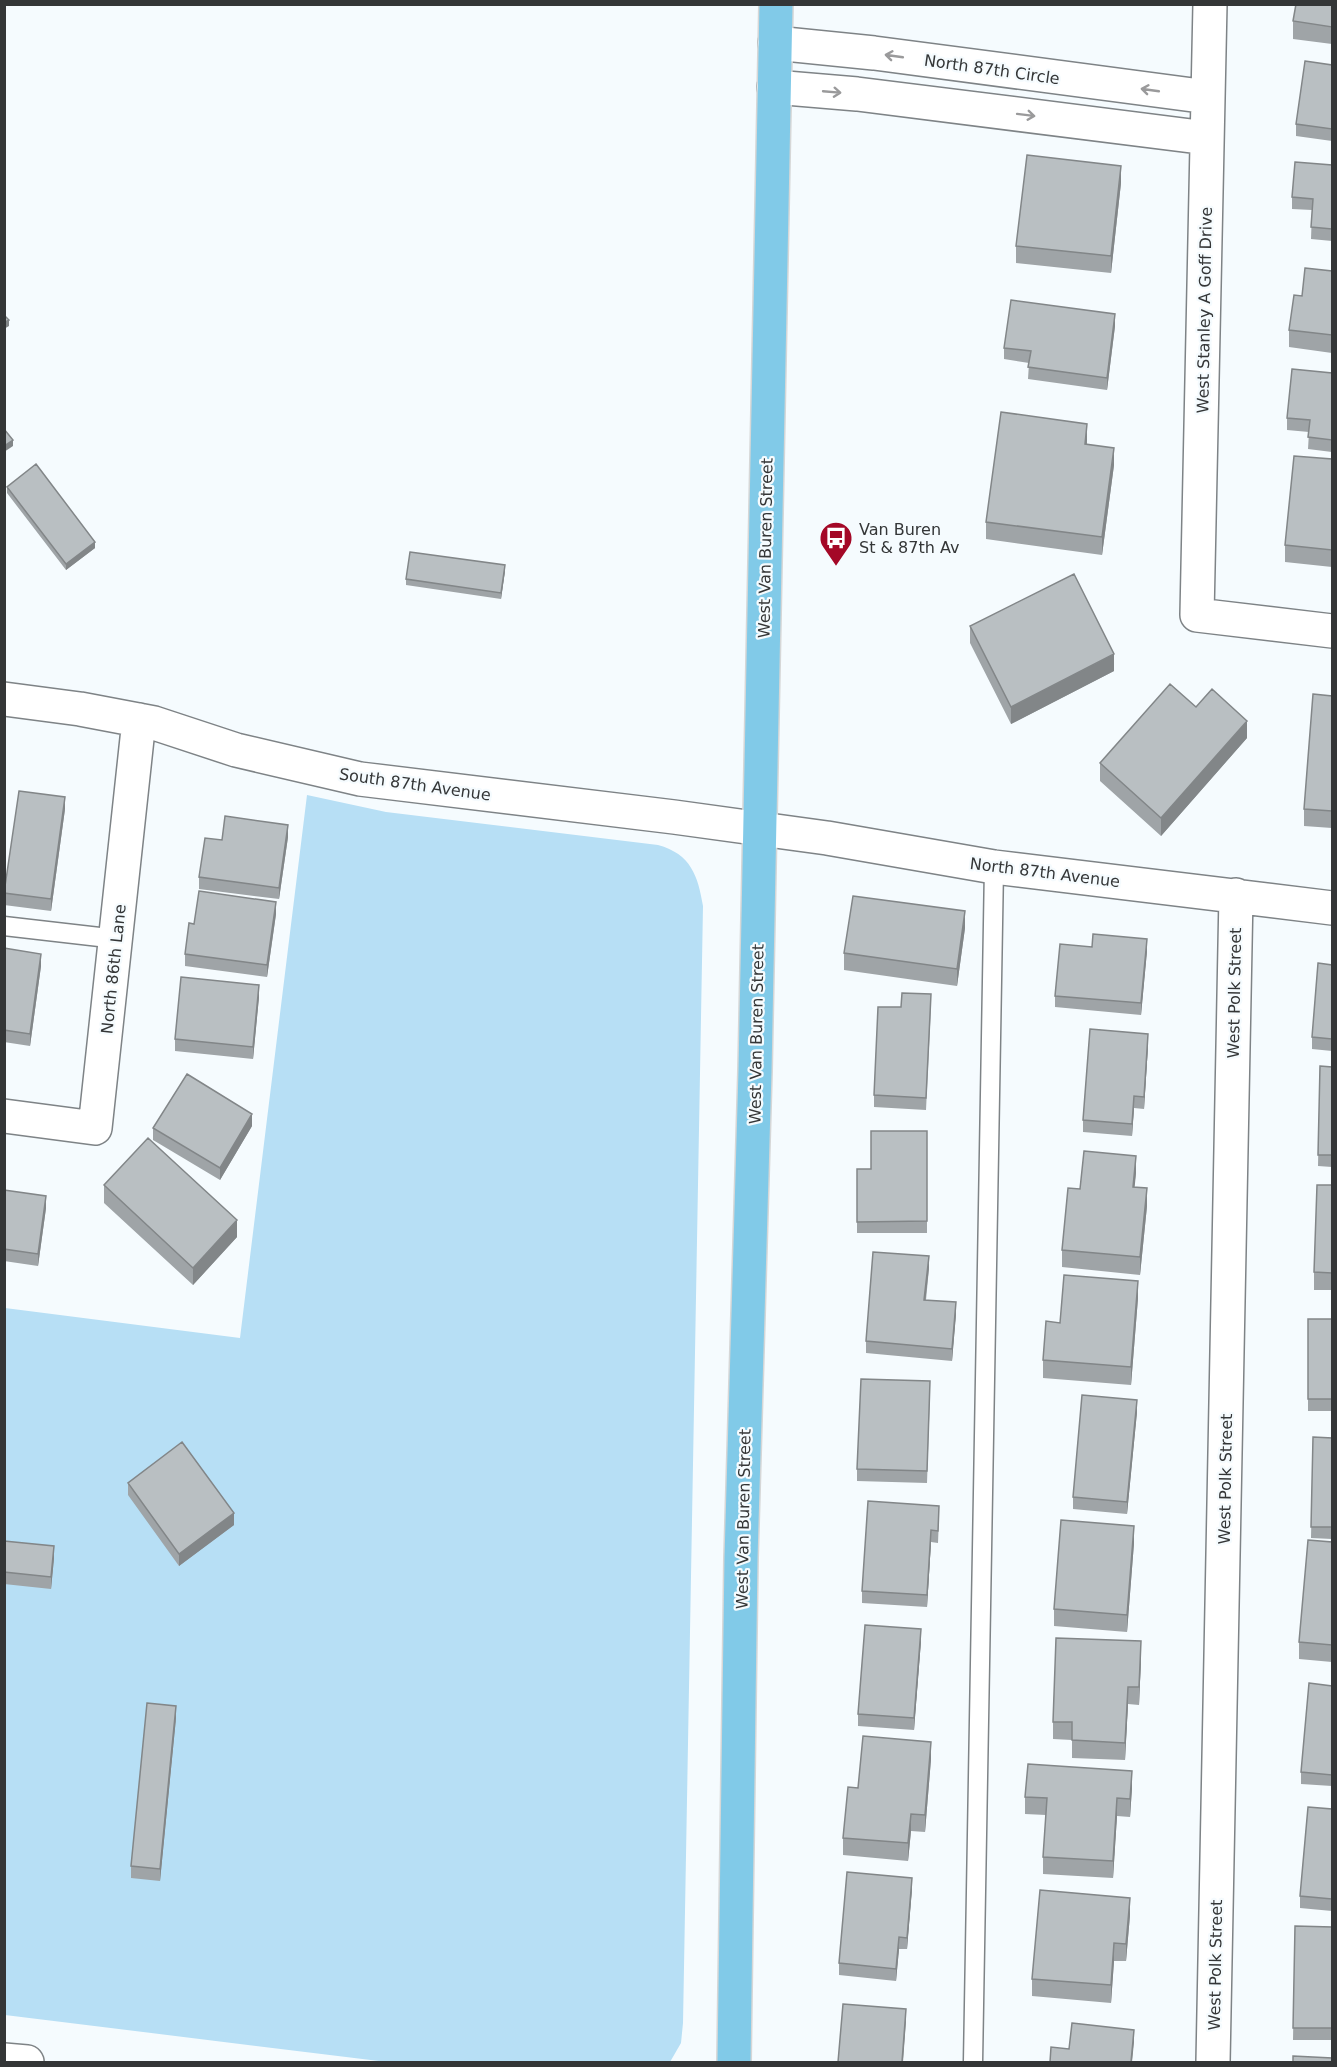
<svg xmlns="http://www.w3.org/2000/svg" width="1337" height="2067" viewBox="0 0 1337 2067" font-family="'DejaVu Sans',sans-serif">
	<rect width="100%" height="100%" fill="#f5fbfe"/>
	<!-- green -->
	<path fill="#b7dff5" d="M307 795 386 812 658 845C691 854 698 876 703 906L683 2023 681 2043 670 2062H387L5 2015V1308L240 1338Z"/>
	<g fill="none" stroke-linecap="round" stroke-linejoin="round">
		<!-- lane casing -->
		<g stroke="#7e8386" stroke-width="21">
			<path id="lane" d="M4 926 117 939
				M973 2062 994 867"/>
		</g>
		<!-- street casing -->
		<g stroke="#7e8386" stroke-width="36">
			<path id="street" d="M1210 4 1197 615 1332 631
				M775 43 874 53 1208 97
				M774 87 857 94 1207 138
				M4 699 80 709 154 723 236 750 360 779 674 817 827 838 994 867 1332 908
				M4 1116 95 1128 139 720
				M4 2060 27 2062
				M1213 2062 1236 895"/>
		</g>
		<!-- primary casing -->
		<g stroke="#d6d7d7" stroke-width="36">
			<path id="primary" d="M734 2062 741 1558 755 1071 776 4"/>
		</g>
		<!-- lane -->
		<use href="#lane" stroke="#fff" stroke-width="18"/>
		<!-- street -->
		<use href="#street" stroke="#fff" stroke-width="33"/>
		<!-- primary -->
		<use href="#primary" stroke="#81cae8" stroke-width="33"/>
	</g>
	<!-- wall -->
	<path fill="#9fa4a7" d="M1332 4V44L1293 39V21Z
		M1332 65V141L1296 136V124Z
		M1332 165V241L1311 239 1312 210 1292 209V197Z
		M1121 183 1111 273 1016 263V246Z
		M1332 271V353L1289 347V330L1302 296Z
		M1115 326 1107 390 1028 379 1029 363 1004 359V348Z
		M1332 373V452L1308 449 1309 432 1287 430V418Z
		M1087 441V444L1114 465 1102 555 986 539V522Z
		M1332 459V567L1285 562V545Z
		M7 487 95 548 66 570 7 493Z
		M505 571 501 599 406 585V579Z
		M970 626 1114 671 1011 724 970 643Z
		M1332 696V828L1304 826V809Z
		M1247 738 1161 836 1100 781V763Z
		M65 809 51 911 4 905V891Z
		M288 837 279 899 199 889V877L222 840Z
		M276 914 267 977 185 966V954L194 924Z
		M965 928 957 986 844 970V953Z
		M1092 947 1147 951 1141 1015 1055 1007V996Z
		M4 948 41 966 30 1046 4 1042Z
		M1332 965V1051L1312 1049V1037Z
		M259 997 253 1059 175 1051V1039Z
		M931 1006 926 1110 874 1107V1095L901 1007Z
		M1148 1046 1144 1109 1134 1108 1132 1136 1083 1132V1120Z
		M1320 1066 1332 1067V1167L1318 1166Z
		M252 1126 220 1180 153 1140V1128Z
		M927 1131V1233H857V1169H871Z
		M1136 1173 1134 1187 1147 1206 1140 1275 1062 1267V1250L1080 1189Z
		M104 1185 237 1237 193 1285 104 1203Z
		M1332 1185V1290H1314V1272Z
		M4 1190 46 1208 38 1266 4 1261Z
		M929 1268 926 1300 956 1314 952 1361 866 1353V1341Z
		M1138 1298 1131 1385 1043 1378V1360L1060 1323Z
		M1308 1319H1332V1411H1308Z
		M930 1393 927 1483 857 1481V1469Z
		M1137 1412 1127 1514 1073 1509V1497Z
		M1313 1437 1332 1438V1539L1311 1538Z
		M128 1483 234 1525 179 1566 128 1495Z
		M939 1518 938 1543 931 1542 927 1607 862 1603V1591Z
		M4 1541 54 1558 51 1589 4 1584Z
		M1332 1542V1662L1299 1659V1642Z
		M1134 1543 1127 1632 1054 1626V1609Z
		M921 1641 914 1730 858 1726V1714Z
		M1141 1659 1139 1705 1128 1704 1125 1760 1072 1758V1740L1053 1739V1722Z
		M1332 1686V1786L1301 1784V1772Z
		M176 1718 160 1881 131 1878V1866Z
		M931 1759 925 1832 911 1831 908 1861 843 1855V1838Z
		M1132 1788 1130 1817 1117 1816 1113 1878 1043 1874V1857L1046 1815 1025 1814V1797Z
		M1332 1809V1911L1300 1908V1896Z
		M912 1889 907 1949H899L896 1981 839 1975V1963Z
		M1130 1915 1126 1961H1114L1111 2003 1032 1996V1979Z
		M1295 1926 1332 1927V2040H1293Z"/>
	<!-- shaded-wall -->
	<path fill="#828688" d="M1121 166V183L1111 273V256Z
		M1115 314V326L1107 390V378Z
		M9 320V326L4 329V323Z
		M1087 424V441L1085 461V444Z
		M13 440V446L4 452V446Z
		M1114 448V465L1102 555V537Z
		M95 542V548L66 570V564Z
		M505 565V571L501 599V593Z
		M1114 654V671L1011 724V707Z
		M1247 721V738L1161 836V818Z
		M65 797V809L51 911V899Z
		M288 825V837L279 899V888Z
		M276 902V914L267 977V965Z
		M965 911V928L957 986V969Z
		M1147 939V951L1141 1015V1003Z
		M41 954V966L30 1046V1034Z
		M259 985V997L253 1059V1047Z
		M1148 1034V1046L1144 1109V1097Z
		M1134 1096V1108L1132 1136V1124Z
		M252 1114V1126L220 1180V1168Z
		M1136 1156V1173L1133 1204V1187Z
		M1147 1188V1206L1140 1275V1257Z
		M46 1196V1208L38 1266V1254Z
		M237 1220V1237L193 1285V1268Z
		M929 1256V1268L924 1312V1300Z
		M1138 1281V1298L1131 1385V1367Z
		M956 1302V1314L952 1361V1349Z
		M1137 1400V1412L1127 1514V1502Z
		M234 1513V1525L179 1566V1554Z
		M1134 1526V1543L1127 1632V1615Z
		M931 1530V1542L927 1607V1595Z
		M54 1546V1558L51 1589V1577Z
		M921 1629V1641L914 1730V1718Z
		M1141 1641V1659L1139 1705V1687Z
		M1128 1687V1704L1125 1760V1743Z
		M176 1706V1718L160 1881V1869Z
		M931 1742V1759L925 1832V1815Z
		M1132 1771V1788L1130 1817V1799Z
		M1117 1798V1816L1113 1878V1861Z
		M911 1814V1831L908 1861V1843Z
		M912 1878V1889L907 1949V1938Z
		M1130 1898V1915L1126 1961V1944Z
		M899 1937V1949L896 1981V1969Z
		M1114 1943V1961L1111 2003V1985Z
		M906 2009V2021L903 2062H902Z
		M1134 2030V2042L1132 2062H1131Z"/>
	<!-- building -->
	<path fill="#b9bfc2" stroke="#828688" stroke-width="1.5" d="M1296 4H1332V27L1293 21Z
		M1305 61 1332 65V129L1296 124Z
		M1027 155 1121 166 1111 256 1016 246Z
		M1295 162 1332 165V229L1311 227 1313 199 1292 197Z
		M1305 268 1332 271V335L1289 330 1294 295 1302 296Z
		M1011 300 1115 314 1107 378 1028 367 1031 351 1004 348Z
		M4 315 9 320 4 323Z
		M1292 369 1332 373V440L1308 437 1310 420 1287 418Z
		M1001 412 1087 424 1085 444 1114 448 1102 537 986 522Z
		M4 429 13 440 4 446Z
		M1294 456 1332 459V550L1285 545Z
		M36 464 95 542 66 564 7 487Z
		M410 552 505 565 501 593 406 579Z
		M1074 574 1114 654 1011 707 970 626Z
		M1170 684 1196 707 1212 689 1247 721 1161 818 1100 763Z
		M1313 694 1332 696V811L1304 809Z
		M19 791 65 797 51 899 4 893Z
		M225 816 288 825 279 888 199 877 205 838 222 840Z
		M199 891 276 902 267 965 185 954 189 923 194 924Z
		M853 896 965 911 957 969 844 953Z
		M1093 934 1147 939 1141 1003 1055 996 1060 944 1092 947Z
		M4 948 41 954 30 1034 4 1030Z
		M1318 963 1332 965V1039L1312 1037Z
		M181 977 259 985 253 1047 175 1039Z
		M902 993 931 994 926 1098 874 1095 878 1007H901Z
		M1090 1029 1148 1034 1144 1097 1134 1096 1132 1124 1083 1120Z
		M1320 1066 1332 1067V1155H1318Z
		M187 1074 252 1114 220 1168 153 1128Z
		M871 1131H927V1221L857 1222V1169H871Z
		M148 1138 237 1220 193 1268 104 1185Z
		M1084 1151 1136 1156 1133 1187 1147 1188 1140 1257 1062 1250 1068 1188 1080 1189Z
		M1317 1185H1332V1273L1314 1272Z
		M4 1190 46 1196 38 1254 4 1249Z
		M873 1252 929 1256 924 1300 956 1302 952 1349 866 1341Z
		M1064 1275 1138 1281 1131 1367 1043 1360 1046 1321 1060 1323Z
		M1308 1319H1332V1399H1308Z
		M861 1379 930 1381 927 1471 857 1469Z
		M1082 1395 1137 1400 1127 1502 1073 1497Z
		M1313 1437 1332 1438V1527H1311Z
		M182 1442 234 1513 179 1554 128 1483Z
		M868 1501 939 1506 938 1531 931 1530 927 1595 862 1591Z
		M1061 1520 1134 1526 1127 1615 1054 1609Z
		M1308 1540 1332 1542V1645L1299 1642Z
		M4 1541 54 1546 51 1577 4 1572Z
		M865 1625 921 1629 914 1718 858 1714Z
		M1056 1638 1141 1641 1139 1687H1128L1125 1743 1072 1740V1722H1053Z
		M1309 1683 1332 1686V1775L1301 1772Z
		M147 1703 176 1706 160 1869 131 1866Z
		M863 1736 931 1742 925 1815 911 1814 908 1843 843 1838 848 1787 858 1788Z
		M1028 1764 1132 1771 1130 1799 1117 1798 1113 1861 1043 1857 1047 1798 1025 1797Z
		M1308 1807 1332 1809V1899L1300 1896Z
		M847 1872 912 1878 907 1938 899 1937 896 1969 839 1963Z
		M1040 1890 1130 1898 1126 1944 1114 1943 1111 1985 1032 1979Z
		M1295 1926 1332 1927V2028H1293Z
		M843 2004 906 2009 902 2062H838Z
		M1072 2023 1134 2030 1131 2062H1050L1051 2047 1069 2049Z
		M1293 2056 1332 2058V2062H1293Z"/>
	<!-- one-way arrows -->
	<defs><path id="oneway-shaft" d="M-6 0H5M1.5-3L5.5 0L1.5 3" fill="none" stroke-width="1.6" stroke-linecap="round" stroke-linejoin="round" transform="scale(1.5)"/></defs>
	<g stroke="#9a9a9b">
		<use href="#oneway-shaft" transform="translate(894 56) rotate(-172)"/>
		<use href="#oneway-shaft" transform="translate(1150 90) rotate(-172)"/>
		<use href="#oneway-shaft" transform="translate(832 92) rotate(5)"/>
		<use href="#oneway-shaft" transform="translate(1026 115) rotate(7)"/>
	</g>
	<!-- icons -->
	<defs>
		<g id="bus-pin" transform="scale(1.725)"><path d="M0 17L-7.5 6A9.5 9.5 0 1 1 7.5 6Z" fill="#a40827" stroke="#f5fbfe"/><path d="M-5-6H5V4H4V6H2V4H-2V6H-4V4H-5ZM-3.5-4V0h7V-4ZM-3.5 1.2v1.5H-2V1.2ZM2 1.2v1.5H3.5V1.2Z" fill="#fff"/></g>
	</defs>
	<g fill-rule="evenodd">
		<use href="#bus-pin" x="836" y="538"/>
	</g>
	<g text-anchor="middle" stroke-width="4.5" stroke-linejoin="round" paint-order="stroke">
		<!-- street labels -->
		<g font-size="16" fill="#343637" stroke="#f5fbfe">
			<text transform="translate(992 69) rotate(8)" y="6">North 87th Circle</text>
			<text transform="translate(1204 310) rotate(-89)" y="6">West Stanley A Goff Drive</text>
			<text transform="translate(765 548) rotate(-89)" y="6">West Van Buren Street</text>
			<text transform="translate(415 784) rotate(8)" y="6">South 87th Avenue</text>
			<text transform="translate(1045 872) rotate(7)" y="6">North 87th Avenue</text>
			<text transform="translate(113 969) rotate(-84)" y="6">North 86th Lane</text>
			<text transform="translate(1234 993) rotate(-89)" y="6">West Polk Street</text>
			<text transform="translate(756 1034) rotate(-89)" y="6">West Van Buren Street</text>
			<text transform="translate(1225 1479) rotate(-89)" y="6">West Polk Street</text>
			<text transform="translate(743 1519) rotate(-89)" y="6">West Van Buren Street</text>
			<text transform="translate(1215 1965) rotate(-89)" y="6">West Polk Street</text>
		</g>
		<!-- poi labels -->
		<g font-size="16" fill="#343637" stroke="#f5fbfe" text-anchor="start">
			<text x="859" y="535">Van Buren<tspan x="859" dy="18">St &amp; 87th Av</tspan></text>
		</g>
	</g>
	<!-- border -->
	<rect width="1337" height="2067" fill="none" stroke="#343637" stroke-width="12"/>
</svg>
